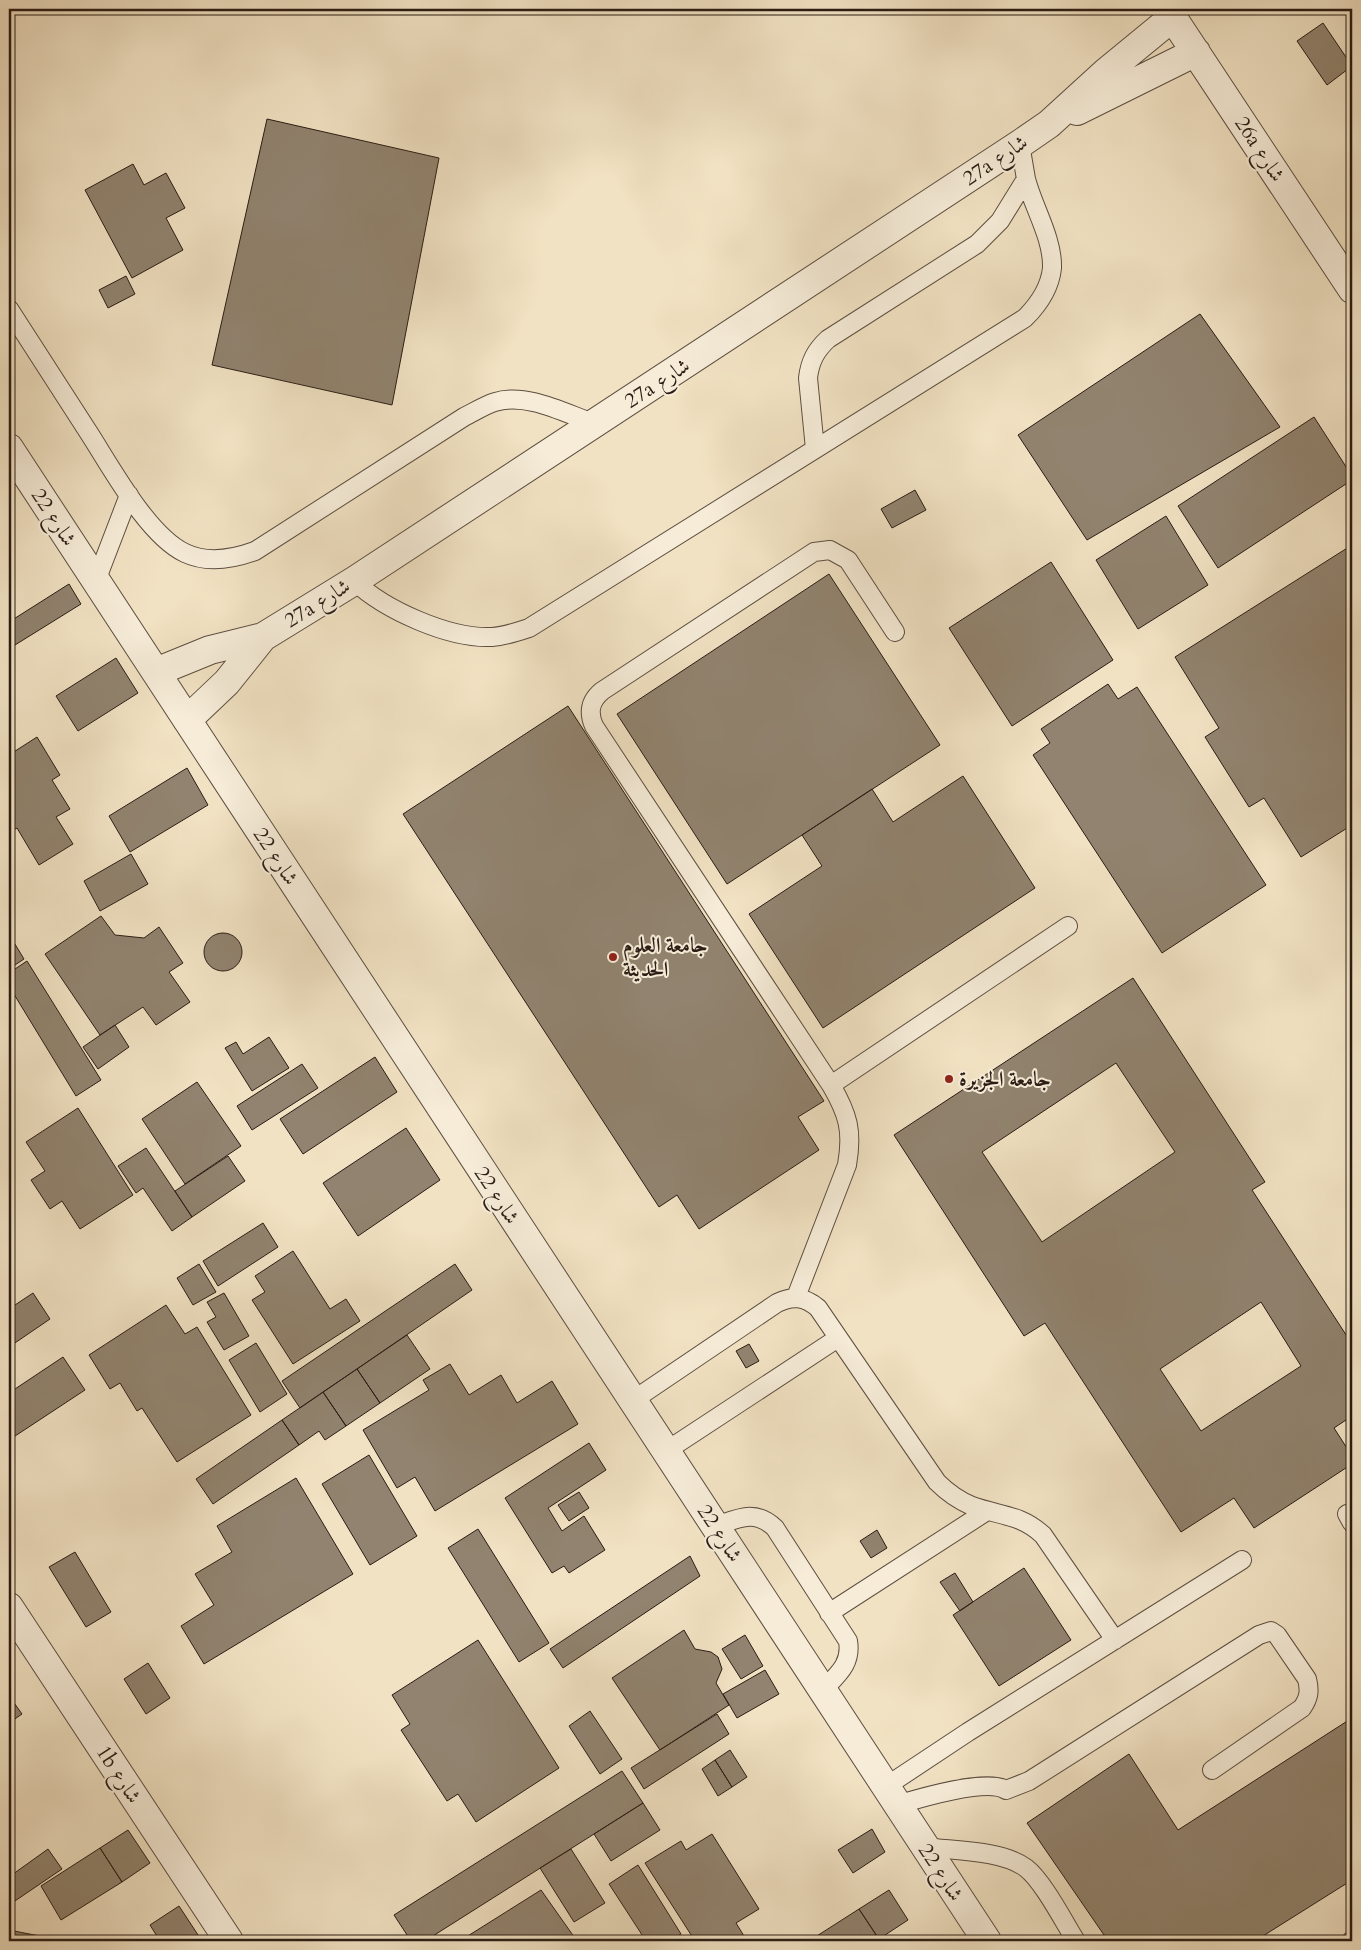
<svg xmlns="http://www.w3.org/2000/svg" width="1361" height="1950" viewBox="0 0 1361 1950" font-family="Cardo,Amiri,serif">
	<rect width="100%" height="100%" fill="#f1e2c3"/>
	<filter id="stains"><feTurbulence type="fractalNoise" baseFrequency=".004" numOctaves="4"/><feColorMatrix values="0 0 0 0 .2 0 0 0 0 .09 0 0 0 0 .02 0 0 0 .5 -.17"/></filter>
	<radialGradient id="worn" r=".72"><stop offset=".6" stop-color="#630" stop-opacity="0"/><stop offset="1" stop-color="#630" stop-opacity=".3"/></radialGradient>
	<!-- building -->
	<path fill="#91836f" stroke="#2a1c15" fill-rule="evenodd" d="M1323 23 1352 66 1327 85 1297 41Z
		M267 119 439 158 392 405 212 365Z
		M133 164 144 185 166 173 185 208 166 218 183 250 132 278 85 190Z
		M126 276 135 294 108 308 99 290Z
		M1200 314 1280 427 1087 540 1018 435Z
		M1314 417 1352 476V480L1218 568 1178 506Z
		M915 490 926 510 892 528 881 509Z
		M1166 516 1208 585 1138 629 1096 560Z
		M1352 545V825L1301 857 1264 798 1249 807 1205 737 1219 728 1175 657Z
		M1051 562 1113 660 1012 726 949 628Z
		M829 574 940 745 727 884 617 714Z
		M69 584 81 604 15 645 9 636V622Z
		M116 658 138 693 78 731 56 696Z
		M1108 684 1118 699 1137 687 1266 885 1162 953 1033 755 1050 743 1041 729Z
		M568 706 824 1101 798 1117 819 1150 699 1229 677 1195 659 1207 403 814Z
		M37 737 60 775 52 780 70 809 56 817 73 844 39 865 17 828 9 833V755Z
		M187 768 208 805 130 852 109 816Z
		M963 776 1035 888 823 1028 749 914 822 866 802 835 872 789 893 822Z
		M131 854 148 884 100 911 84 881Z
		M101 916 115 935 144 938 159 927 183 963 169 972 190 1002 156 1025 143 1007 100 1035 45 954Z
		M204 952a19 19 0 1 1 38 0a19 19 0 1 1-38 0Z
		M10 936 24 959 9 969V937Z
		M27 961 101 1080 76 1096 9 986V973Z
		M1133 978 1265 1182 1252 1190 1352 1344V1416L1334 1428 1352 1456V1464L1254 1528 1234 1498 1181 1532 1045 1323 1024 1336 894 1135ZM1116 1063 1175 1152 1042 1242 982 1152ZM1261 1302 1301 1366 1201 1431 1160 1369Z
		M115 1025 129 1047 98 1069 83 1047Z
		M269 1037 289 1068 252 1091 225 1048 236 1042 243 1054Z
		M375 1057 397 1092 303 1154 280 1119Z
		M302 1064 318 1088 252 1130 237 1106Z
		M197 1082 241 1146 185 1184 142 1119Z
		M78 1108 133 1195 80 1229 62 1201 50 1209 31 1180 45 1171 26 1142Z
		M406 1128 440 1180 358 1236 323 1183Z
		M146 1148 192 1217 172 1231 143 1188 136 1193 118 1166Z
		M228 1156 245 1181 192 1217 175 1191Z
		M263 1223 278 1247 218 1286 203 1261Z
		M293 1251 330 1309 346 1299 360 1321 293 1364 252 1300 265 1292 255 1276Z
		M199 1264 216 1292 193 1305 177 1278Z
		M455 1264 472 1290 300 1408 282 1381Z
		M33 1293 50 1319 9 1347V1309Z
		M224 1293 249 1336 224 1350 207 1322 216 1317 207 1302Z
		M166 1305 185 1334 197 1327 251 1415 177 1462 142 1408 137 1411 120 1383 110 1389 89 1355Z
		M407 1335 430 1369 380 1403 357 1369Z
		M256 1343 287 1394 260 1412 229 1360Z
		M749 1344 759 1361 746 1368 736 1351Z
		M63 1357 85 1390 9 1440V1393Z
		M450 1364 469 1395 501 1375 517 1403 552 1381 578 1424 435 1511 415 1477 397 1488 363 1430 429 1390 423 1380Z
		M357 1369 380 1403 346 1426 323 1392Z
		M323 1392 346 1426 325 1440 319 1431 299 1445 282 1420Z
		M282 1420 299 1445 213 1504 196 1479Z
		M589 1443 606 1470 548 1508 562 1531 584 1516 605 1550 569 1573 564 1566 552 1573 505 1498Z
		M369 1455 417 1536 370 1565 322 1484Z
		M296 1478 353 1574 204 1664 181 1626 214 1605 195 1574 232 1552 217 1526Z
		M579 1492 589 1508 569 1521 558 1505Z
		M478 1529 549 1643 519 1662 448 1548Z
		M877 1530 887 1548 871 1558 860 1541Z
		M75 1552 111 1612 86 1627 49 1567Z
		M690 1556 700 1576 563 1668 550 1649Z
		M1024 1568 1071 1640 999 1686 953 1615Z
		M955 1573 973 1602 960 1611 940 1582Z
		M684 1630 695 1649 711 1652 718 1657 722 1669 716 1683 729 1705 660 1750 612 1678Z
		M745 1635 763 1666 741 1679 722 1649Z
		M478 1640 559 1768 476 1822 458 1794 447 1801 401 1730 410 1724 392 1695Z
		M148 1663 170 1698 146 1714 124 1679Z
		M765 1670 779 1694 737 1718 723 1694Z
		M12 1700 22 1714 9 1723V1702Z
		M590 1711 622 1759 600 1774 569 1726Z
		M717 1714 729 1734 644 1789 631 1768Z
		M1352 1718V1880L1255 1941H1125L1104 1935 1027 1823 1129 1754 1178 1830Z
		M730 1750 747 1777 732 1787 715 1760Z
		M715 1760 732 1787 718 1796 702 1769Z
		M622 1771 643 1803 425 1941H411L394 1915Z
		M643 1803 660 1830 611 1861 594 1834Z
		M872 1829 885 1852 853 1873 838 1850Z
		M128 1830 150 1863 122 1882 100 1848Z
		M712 1834 759 1909 736 1923 744 1936 735 1941H695L645 1863 681 1841 686 1850Z
		M100 1848 122 1882 61 1920 41 1886Z
		M48 1849 62 1869 9 1905V1877Z
		M571 1849 605 1903 574 1922 540 1868Z
		M638 1865 681 1934 669 1941H646L609 1884Z
		M541 1890 577 1941H465L463 1939Z
		M889 1890 908 1920 879 1939 859 1909Z
		M179 1906 202 1941H160L150 1925Z
		M859 1909 876 1935 866 1941H809Z
		M9 1930 65 1941H9Z"/>
	<g fill="none" stroke-linecap="round" stroke-linejoin="round">
		<!-- lane casing -->
		<g stroke="#5c4e40" stroke-width="20">
			<path id="lane" d="M9 309C35 349 61 389 87 430 110 465 147 535 185 553 208 564 233 559 255 551L464 417C474 412 485 405 495 402 527 392 566 414 596 424
				M815 449 808 378C810 361 816 350 828 339L977 244 1000 221 1026 179
				M96 581 129 495
				M354 581C385 610 449 639 492 637 505 636 517 632 529 628L1025 318C1039 304 1050 288 1052 268 1053 238 1033 207 1026 179 1024 167 1022 156 1020 144
				M831 1085 1068 926
				M796 1297 847 1165C853 1131 848 1114 831 1085L594 726C588 712 590 701 602 691L814 552 830 550 848 560 895 632
				M632 1401 777 1303C793 1295 805 1297 818 1308L937 1482C947 1492 958 1500 972 1506 1000 1516 1020 1514 1043 1535L1115 1640
				M666 1451 838 1338
				M1347 1514 1352 1523
				M716 1526C739 1518 755 1509 775 1528L848 1641C852 1664 837 1675 823 1690
				M829 1613 987 1511
				M885 1787 968 1732 1242 1560
				M897 1805C920 1798 987 1778 1006 1790L1029 1781 1259 1635 1271 1631 1277 1635 1307 1679C1310 1691 1309 1698 1302 1708L1212 1770
				M925 1847C954 1851 1002 1850 1026 1868 1043 1881 1064 1922 1076 1941
				M1351 1941 1352 1940"/>
		</g>
		<!-- street casing -->
		<g stroke="#5c4e40" stroke-width="30">
			<path id="street" d="M1167 9 1352 289
				M1077 111 1196 52
				M9 448 987 1941
				M156 672 210 650 263 637 354 581 1020 144 1049 124 1106 72 1173 17
				M187 720 227 682 263 637
				M9 1607 229 1941"/>
		</g>
		<!-- lane -->
		<use href="#lane" stroke="#f6ecd8" stroke-width="18"/>
		<!-- street -->
		<use href="#street" stroke="#f6ecd8" stroke-width="28"/>
	</g>
	<!-- markers -->
	<g fill="#8f2418" stroke="#f6ecd8" stroke-width="2">
		<circle cx="613" cy="957" r="5"/>
		<circle cx="949" cy="1079" r="5"/>
	</g>
	<g text-anchor="middle" stroke-width="4" stroke-linejoin="round" paint-order="stroke">
		<!-- street labels -->
		<g font-size="21" fill="#2a1c15" stroke="#f6ecd8">
			<text transform="translate(1260 149) rotate(57)" y="7">26a شارع</text>
			<text transform="translate(995 160) rotate(-34)" y="7">27a شارع</text>
			<text transform="translate(657 383) rotate(-33)" y="7">27a شارع</text>
			<text transform="translate(54 517) rotate(57)" y="7">شارع 22</text>
			<text transform="translate(317 603) rotate(-32)" y="7">27a شارع</text>
			<text transform="translate(276 856) rotate(57)" y="7">شارع 22</text>
			<text transform="translate(497 1195) rotate(57)" y="7">شارع 22</text>
			<text transform="translate(720 1533) rotate(57)" y="7">شارع 22</text>
			<text transform="translate(119 1774) rotate(57)" y="7">1b شارع</text>
			<text transform="translate(941 1872) rotate(57)" y="7">شارع 22</text>
		</g>
		<!-- poi labels -->
		<g font-size="21" font-weight="bold" fill="#2a1c15" stroke="#f6ecd8" text-anchor="start">
			<text x="623" y="952">جامعة العلوم<tspan x="623" dy="24">الحديثة</tspan></text>
			<text x="959" y="1086">جامعة الجزيرة</text>
		</g>
	</g>
	<!-- margin -->
	<rect width="1361" height="1950" fill="none" stroke="#f1e2c3" stroke-width="30"/>
	<rect x="10" y="10" width="1341" height="1930" fill="none" stroke="#2a1c15" stroke-width="2.5"/>
	<rect x="15" y="15" width="1331" height="1920" fill="none" stroke="#2a1c15"/>
	<rect width="100%" height="100%" filter="url(#stains)"/>
	<rect width="100%" height="100%" fill="url(#worn)"/>
</svg>
